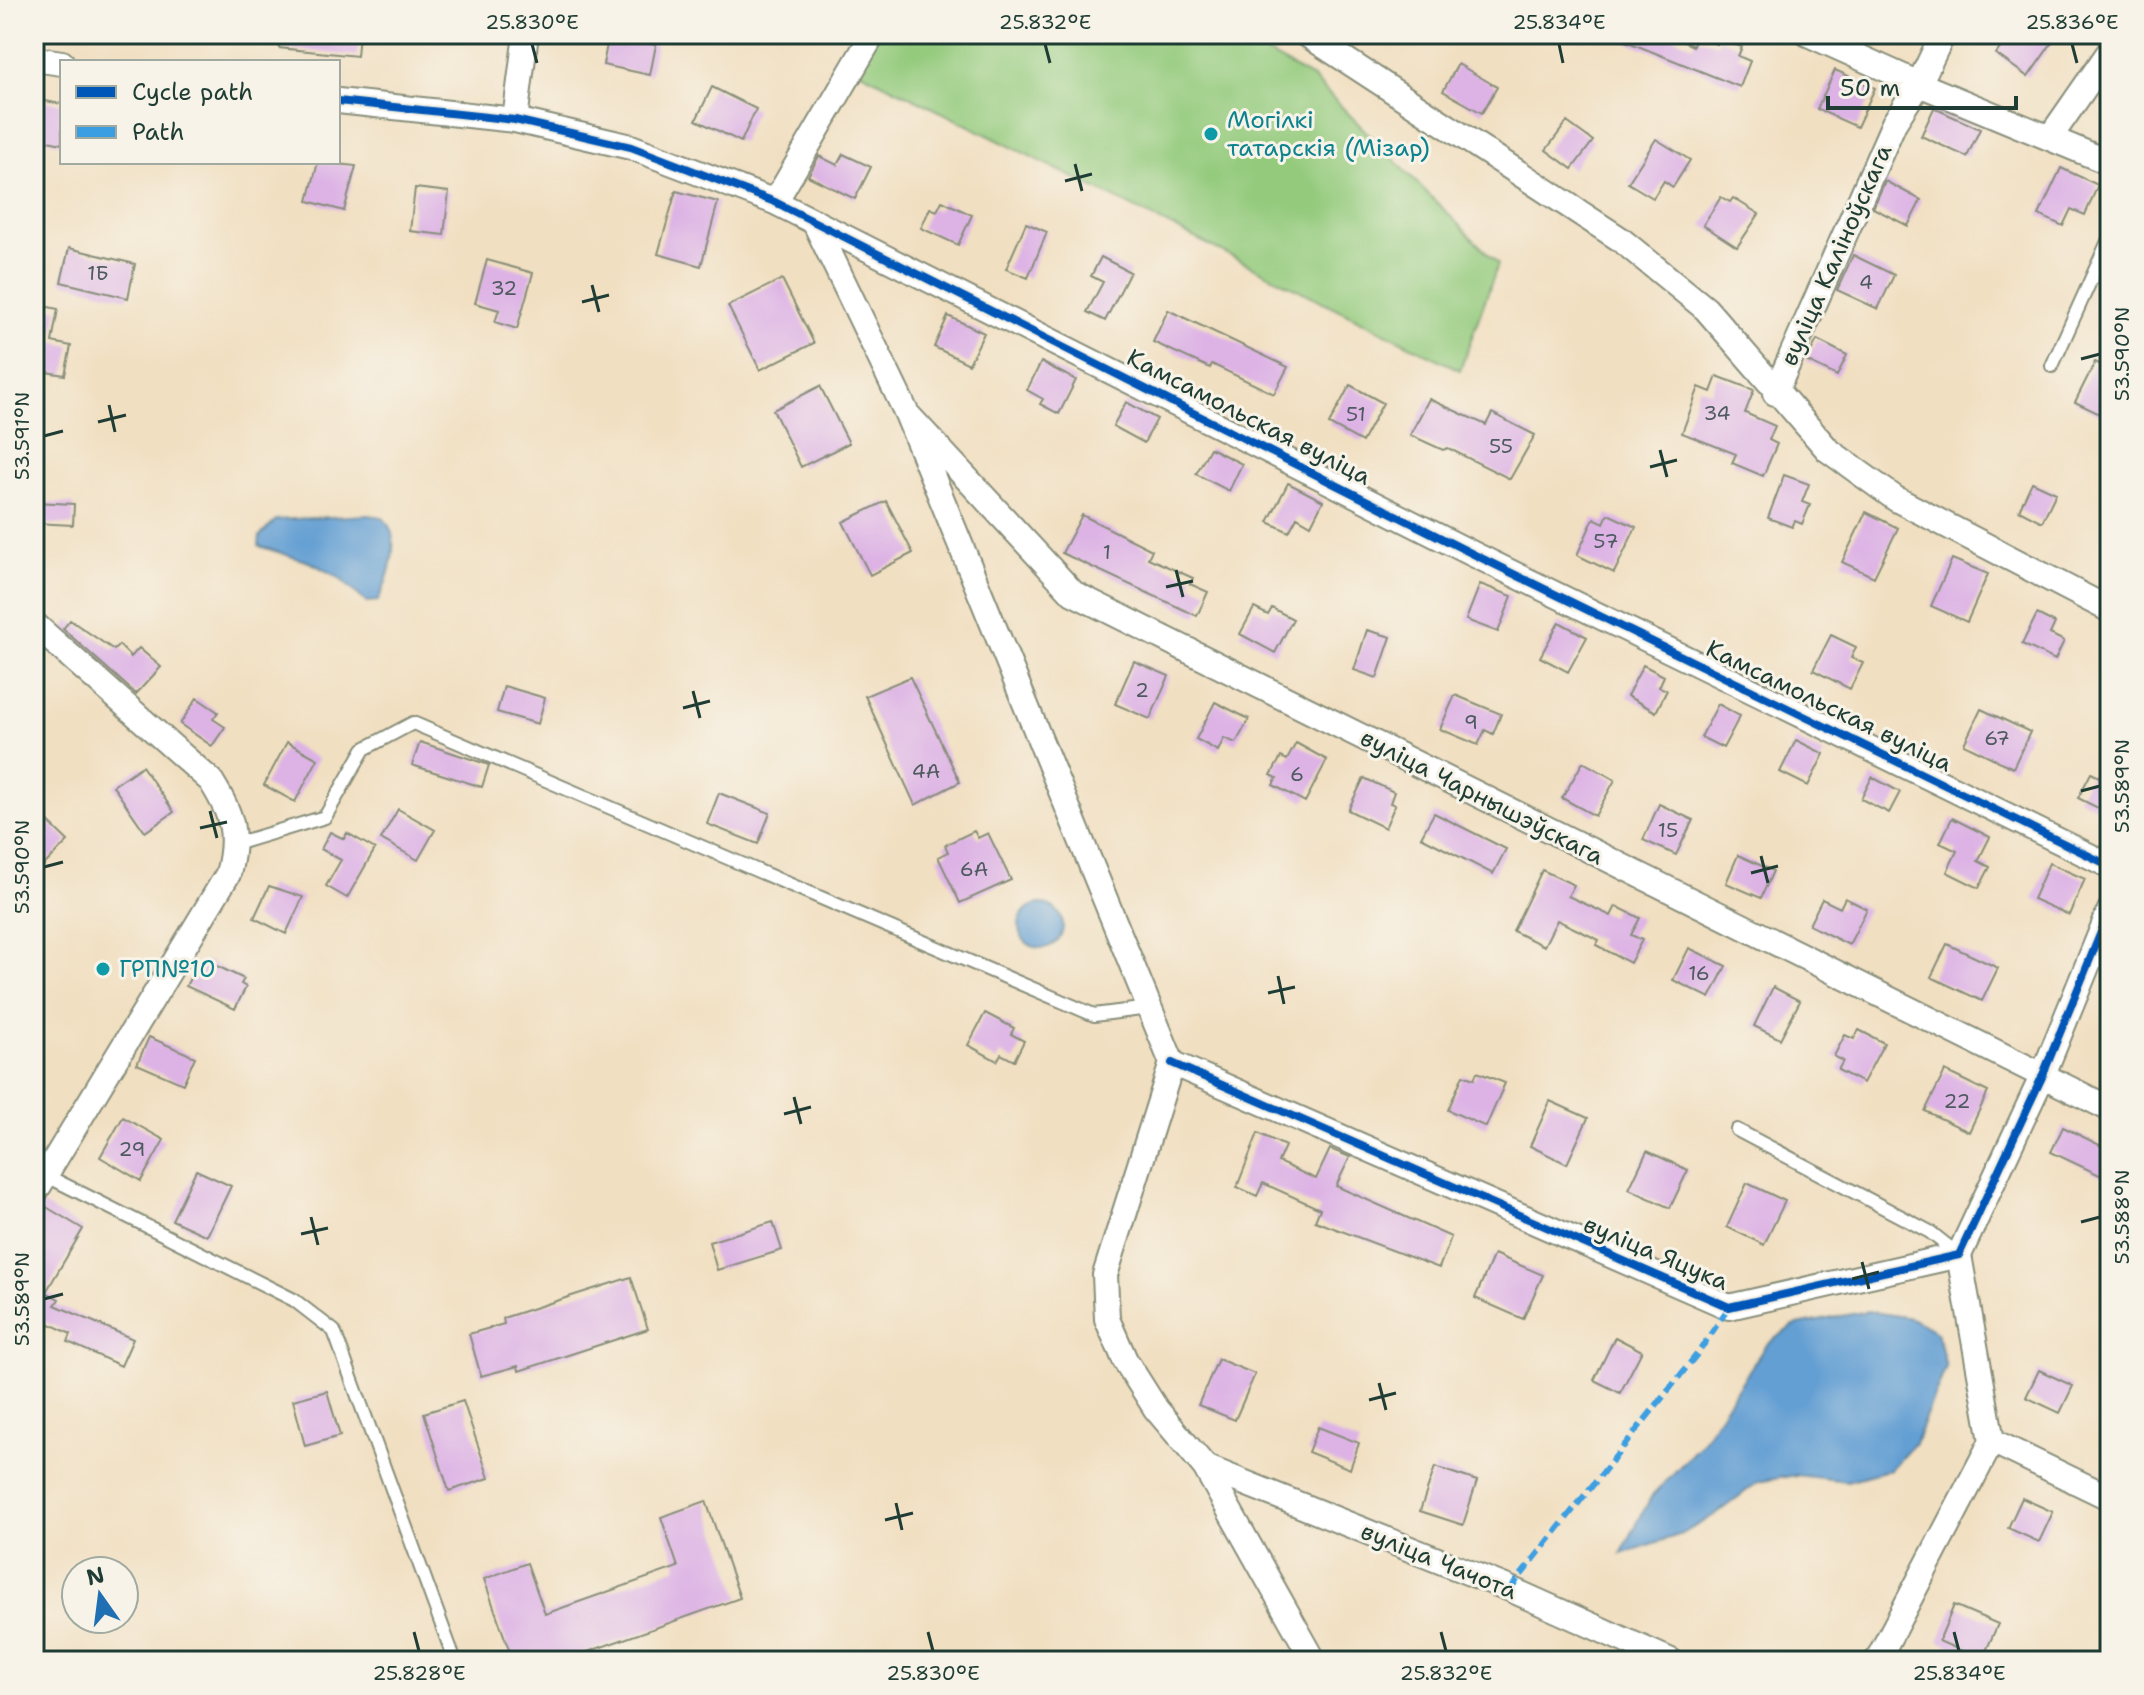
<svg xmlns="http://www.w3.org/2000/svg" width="2144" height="1695" viewBox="0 0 2144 1695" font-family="'Shantell Sans',sans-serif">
	<rect width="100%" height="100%" fill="#f7f3e8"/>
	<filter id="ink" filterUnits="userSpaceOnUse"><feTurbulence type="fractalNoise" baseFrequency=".0125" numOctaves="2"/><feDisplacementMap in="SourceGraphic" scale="16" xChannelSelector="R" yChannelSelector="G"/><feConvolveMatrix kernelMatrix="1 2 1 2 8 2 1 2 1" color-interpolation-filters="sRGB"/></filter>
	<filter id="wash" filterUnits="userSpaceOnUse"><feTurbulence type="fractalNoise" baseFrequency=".006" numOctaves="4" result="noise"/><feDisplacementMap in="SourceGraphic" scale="32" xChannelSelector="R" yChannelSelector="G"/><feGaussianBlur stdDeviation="1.8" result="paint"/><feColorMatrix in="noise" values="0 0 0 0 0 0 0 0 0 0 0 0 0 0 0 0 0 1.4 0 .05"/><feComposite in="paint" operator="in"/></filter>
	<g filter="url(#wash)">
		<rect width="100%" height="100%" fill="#f1dfc1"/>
		<!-- green -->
		<path fill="#93ca7c" stroke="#598458" stroke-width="2" d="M878 34H1232L1313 78 1498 264 1460 370 857 70Z"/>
		<!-- water -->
		<path fill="#639fd3" stroke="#416e84" stroke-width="2" d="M368 515 381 517C405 534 388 580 378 601L366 602 338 577 312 563 259 546 260 536 276 520Z
			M1019 926a22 22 0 1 1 44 0a22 22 0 1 1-44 0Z
			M1867 1311 1911 1318 1937 1332 1946 1367 1915 1443 1891 1469 1847 1481 1796 1475 1758 1482 1716 1514 1682 1534 1621 1554 1651 1497 1700 1445 1766 1345 1793 1326Z"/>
		<g id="blocks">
			<!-- building -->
			<path fill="#ddb3e5" d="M280 34H359L357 56 279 48Z
				M609 34H636L635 40 656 45 650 75 603 65Z
				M1608 34H1667L1693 46 1696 37 1717 44 1719 39 1742 47 1738 56 1750 61 1740 87Z
				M2010 34H2058L2028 77 1996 54Z
				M1458 64 1497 87 1482 113 1443 91Z
				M1835 70 1875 88 1857 127 1817 109Z
				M712 87 756 109 741 142 696 120Z
				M34 99 62 104V144L34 138Z
				M1934 108 1980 129 1967 157 1921 136Z
				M1567 122 1593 141 1572 169 1546 150Z
				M1656 139 1690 160 1673 187 1664 181 1653 198 1628 183Z
				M843 154 871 167 855 199 808 176 819 156 837 165Z
				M318 162 356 166 344 211 308 201Z
				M2061 168 2098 185 2085 215 2071 209 2063 226 2039 215Z
				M1885 181 1921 200 1908 226 1873 208Z
				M415 188 449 192 444 235 410 231Z
				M676 191 718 202 701 266 658 254Z
				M1721 197 1730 202 1733 198 1759 214 1737 247 1703 225Z
				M942 201 972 215 958 245 921 228 930 208 937 211Z
				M1026 223 1047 232 1028 278 1006 269Z
				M69 248 135 264 128 298 61 282Z
				M1853 255 1894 275 1878 309 1837 290Z
				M1101 257 1130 272 1105 321 1087 312 1103 282 1091 276Z
				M487 260 533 273 517 329 495 322 499 310 475 303Z
				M782 279 814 343 760 370 728 306Z
				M34 304 58 309 52 342 71 346 65 375 46 372 44 383 34 382Z
				M1168 310 1288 367 1274 394 1212 364 1210 368 1153 342Z
				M948 316 984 333 969 364 934 347Z
				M1817 340 1847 355 1837 376 1806 361Z
				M1041 362 1076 380 1059 414 1040 404 1043 399 1027 390Z
				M2095 362 2110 369V419L2075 402Z
				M1717 376 1754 390 1745 413 1775 426 1769 440 1777 444 1763 476 1732 463 1736 454 1682 433 1699 387 1711 392Z
				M1350 385 1383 403 1362 442 1329 424Z
				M820 386 849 443 801 467 773 410Z
				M1429 399 1486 425 1492 413 1535 435 1510 479 1448 448 1443 450 1410 435Z
				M1126 402 1157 419 1144 443 1113 426Z
				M1210 448 1242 464 1229 491 1196 474Z
				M1784 475 1809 484 1802 502 1810 505 1802 524 1795 521 1792 527 1768 518Z
				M2032 482 2056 493 2042 522 2019 510Z
				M1288 483 1323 501 1311 525 1297 517 1289 532 1268 522Z
				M886 501 913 553 870 575 843 522Z
				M34 502 74 504 73 525 34 523Z
				M1866 512 1898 528 1874 577 1842 562Z
				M1608 514 1636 527 1614 573 1577 555 1594 518 1604 523Z
				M1082 515 1152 550 1148 558 1193 578 1190 584 1208 592 1197 616 1062 553Z
				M1952 559 1988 574 1967 622 1931 606Z
				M1480 584 1512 596 1498 632 1466 620Z
				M1254 608 1268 615 1272 608 1293 619 1275 653 1240 634Z
				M2037 614 2055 623 2050 634 2064 641 2055 660 2022 644Z
				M70 620 114 650 119 645 131 657 139 648 161 667 136 694 63 629Z
				M1559 622 1587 637 1568 672 1540 657Z
				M1367 630 1391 637 1377 678 1354 670Z
				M1831 635 1856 647 1851 658 1863 663 1850 689 1813 670Z
				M1134 661 1169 676 1150 719 1115 704Z
				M1643 665 1664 676 1659 687 1667 690 1656 712 1627 696Z
				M910 677 960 782 915 805 865 696Z
				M504 686 545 698 538 724 497 712Z
				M1455 695 1501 714 1493 734 1485 730 1478 745 1440 729Z
				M197 698 218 712 213 719 225 727 212 746 180 724Z
				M1215 702 1249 719 1236 743 1224 738 1218 751 1196 739Z
				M1718 704 1740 716 1723 748 1701 737Z
				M1981 709 2030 732 2013 768 1964 744Z
				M1796 740 1824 754 1808 786 1780 772Z
				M287 742 318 759 295 802 264 785Z
				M420 742 489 765 482 787 412 765Z
				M1296 743 1327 760 1305 802 1273 785 1277 778 1271 775 1281 757 1287 760Z
				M1583 762 1615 780 1595 816 1562 798Z
				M142 766 174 812 145 832 113 786Z
				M2091 773 2110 782V814L2078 798Z
				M1872 777 1900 792 1889 813 1861 799Z
				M1364 778 1394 792 1390 803 1395 805 1385 828 1348 810Z
				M719 793 770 813 758 844 707 824Z
				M1659 804 1693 820 1676 855 1643 840Z
				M34 808 68 841 34 875Z
				M398 809 435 830 418 860 381 839Z
				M1434 813 1506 849 1493 874 1421 837Z
				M1952 818 1990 837 1978 861 1990 867 1979 888 1947 872 1957 851 1940 843Z
				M974 831 978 838 988 833 1011 880 960 903 938 857 948 852 945 845Z
				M330 832 344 839 347 833 375 849 347 898 326 886 341 860 321 849Z
				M1738 855 1773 871 1761 898 1726 883Z
				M2049 863 2085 879 2069 915 2033 899Z
				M1542 870 1574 885 1568 896 1611 916 1616 906 1640 918 1631 935 1642 940 1630 963 1596 945 1599 940 1557 920 1544 946 1513 931Z
				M269 886 303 897 286 934 254 918Z
				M1845 898 1867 909 1849 945 1809 925 1822 899 1840 908Z
				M1947 944 1998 968 1982 1001 1931 977Z
				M1689 948 1726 966 1710 998 1673 980Z
				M205 960 244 979 241 984 246 987 235 1009 186 986 197 964 202 966Z
				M1773 987 1800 1001 1780 1039 1754 1026Z
				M985 1013 1014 1028 1011 1034 1024 1041 1014 1061 1001 1054 997 1061 968 1045Z
				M1859 1030 1884 1043 1863 1083 1838 1070 1843 1061 1834 1056 1845 1035 1854 1039Z
				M149 1037 195 1057 183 1084 137 1064Z
				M1945 1071 1988 1092 1969 1132 1925 1111Z
				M1477 1072 1505 1083 1486 1127 1448 1110 1463 1075 1474 1079Z
				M1550 1101 1588 1118 1567 1164 1530 1146Z
				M123 1117 164 1140 141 1181 100 1157Z
				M2063 1127 2110 1150V1180L2051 1152Z
				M1258 1133 1285 1146 1278 1162 1316 1179 1330 1149 1350 1157 1336 1186 1451 1237 1439 1268 1315 1221 1320 1209 1263 1183 1257 1196 1237 1187Z
				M1647 1151 1688 1170 1670 1208 1629 1189Z
				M196 1170 231 1186 207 1236 172 1220Z
				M1747 1183 1785 1201 1764 1245 1727 1227Z
				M43 1205 83 1229 46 1292 59 1299 55 1305 133 1339 121 1366 68 1342 71 1334 46 1322 34 1345V1215Z
				M773 1222 782 1250 717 1270 709 1242Z
				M1494 1254 1543 1275 1523 1319 1475 1298Z
				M631 1277 648 1329 519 1371 518 1366 481 1376 469 1334 504 1324 503 1318Z
				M1615 1337 1642 1351 1620 1393 1594 1380Z
				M1218 1359 1255 1374 1235 1420 1198 1405Z
				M2039 1370 2073 1386 2060 1413 2026 1397Z
				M327 1391 340 1436 305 1446 293 1400Z
				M463 1401 489 1478 449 1491 424 1413Z
				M1318 1427 1359 1443 1350 1469 1308 1452Z
				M1435 1467 1477 1481 1463 1525 1420 1511Z
				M2022 1498 2053 1512 2039 1542 2008 1528Z
				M706 1501 740 1598 562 1661H513L484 1579 527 1563 545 1614 678 1567 661 1517Z
				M1954 1605 1998 1624 1982 1660 1939 1641Z"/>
		</g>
	</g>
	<g filter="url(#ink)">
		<use href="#blocks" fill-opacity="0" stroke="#888e7a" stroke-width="2"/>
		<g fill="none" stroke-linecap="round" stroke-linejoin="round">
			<!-- service casing -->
			<g stroke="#888e7a" stroke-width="16">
				<path id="service" d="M2052 366 2110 237
					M235 844 325 817 364 749 413 723 1094 1015 1149 1008
					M1737 1130 1930 1232 1959 1255
					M47 1176 294 1300 334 1331 455 1661"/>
			</g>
			<!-- minor casing -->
			<g stroke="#888e7a" stroke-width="28">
				<path id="minor" d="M1306 34 1620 239 1706 309 1828 450 1896 499 2110 610
					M1808 34 1919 84 2110 163
					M34 59 62 63
					M338 101 515 120 631 147 775 202 1471 553 2110 866
					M515 120 526 34
					M2051 136 2110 51
					M775 202 873 34
					M814 221 907 414 1172 1063
					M1775 393 1894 123 1919 84 1943 34
					M907 414 1073 593 2110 1109
					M34 624 211 781C233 816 238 834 228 874L34 1194
					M1172 1063 1729 1307 1959 1255 2042 1077 2110 910
					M1172 1063 1105 1275 1107 1319 1125 1360 1156 1409 1205 1467 1314 1661
					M1959 1255 1992 1441 2110 1498
					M1205 1467 1510 1589 1671 1661
					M1877 1661 1992 1441"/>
			</g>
			<!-- service -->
			<use href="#service" stroke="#fff" stroke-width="12"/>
			<!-- minor -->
			<use href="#minor" stroke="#fff" stroke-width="24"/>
			<!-- quiet -->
			<path stroke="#3c9ee2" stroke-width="6" stroke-dasharray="12 6" stroke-linecap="butt" d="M1510 1589 1698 1353 1729 1307"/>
			<!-- cycleway casing -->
			<g stroke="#f7f3e8" stroke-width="13">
				<path id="cycleway" d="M338 101 515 120 631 147 775 202 1471 553 2110 866
					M1172 1063 1729 1307 1959 1255 2042 1077 2110 910"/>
			</g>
			<!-- cycleway -->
			<use href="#cycleway" stroke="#0057b8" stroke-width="8"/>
		</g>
	</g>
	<!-- ticks -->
	<path fill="none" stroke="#1f3d34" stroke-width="3" d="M532 44 537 63M1045 44 1050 63M1559 44 1563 63M2072 44 2077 63M1075 164 1082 191M1065 181 1092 174M592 285 599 312M582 302 609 295M2081 359 2100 354M109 405 115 432M98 422 126 415M44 436 63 431M1660 450 1667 477M1650 467 1677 460M1176 570 1183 597M1166 587 1193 581M693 691 700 718M683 708 710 701M2081 791 2100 786M210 811 217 838M200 828 227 822M1761 856 1768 883M44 867 63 862M1751 873 1778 866M1278 976 1284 1004M1268 993 1295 987M794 1097 801 1124M784 1114 811 1107M311 1217 318 1245M2081 1222 2100 1217M301 1234 328 1228M1862 1262 1869 1289M1852 1279 1879 1272M44 1299 63 1294M1379 1383 1386 1410M1369 1400 1396 1393M896 1503 902 1530M885 1520 913 1513M414 1632 419 1651M928 1632 933 1651M1441 1632 1446 1651M1954 1632 1959 1651"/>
	<!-- markers -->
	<g fill="#0f9aa8" stroke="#f7f3e8" stroke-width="3">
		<circle cx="1211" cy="134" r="8"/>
		<circle cx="103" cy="969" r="8"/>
	</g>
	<g text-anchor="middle" stroke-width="6" stroke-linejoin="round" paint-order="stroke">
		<!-- number labels -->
		<g font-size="20" fill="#4e5a60">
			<text x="98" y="280">1Б</text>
			<text x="1866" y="289">4</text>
			<text x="504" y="295">32</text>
			<text x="1717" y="420">34</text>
			<text x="1356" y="421">51</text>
			<text x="1501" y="453">55</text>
			<text x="1606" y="548">57</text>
			<text x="1107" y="559">1</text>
			<text x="1142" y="697">2</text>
			<text x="1471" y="729">9</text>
			<text x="1997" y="745">67</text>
			<text x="926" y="778">4А</text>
			<text x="1297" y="781">6</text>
			<text x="1668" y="837">15</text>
			<text x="974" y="876">6А</text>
			<text x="1699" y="980">16</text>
			<text x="1957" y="1108">22</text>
			<text x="132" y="1156">29</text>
		</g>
		<!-- culture labels -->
		<g font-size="24" fill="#0d838f" stroke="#f7f3e8" text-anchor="start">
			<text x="1227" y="128">Могілкі<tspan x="1227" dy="28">татарскія (Мізар)</tspan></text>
			<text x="119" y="977">ГРП№10</text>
		</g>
		<!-- street labels -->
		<g font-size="24" fill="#1f3d34" stroke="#f7f3e8">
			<text transform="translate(1836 255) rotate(-66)" y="8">вуліца Каліноўскага</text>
			<text transform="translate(1249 417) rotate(27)" y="8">Камсамольская вуліца</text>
			<text transform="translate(1829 706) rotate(26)" y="8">Камсамольская вуліца</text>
			<text transform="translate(1482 797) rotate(27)" y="8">вуліца Чарнышэўскага</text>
			<text transform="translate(1656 1253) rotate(23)" y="8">вуліца Яцука</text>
			<text transform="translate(1439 1561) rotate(22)" y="8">вуліца Чачота</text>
		</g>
	</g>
	<!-- margin -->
	<rect width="2144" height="1695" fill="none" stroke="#f7f3e8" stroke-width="88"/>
	<!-- legend -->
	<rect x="60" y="60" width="280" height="104" fill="#f7f3e8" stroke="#a1aaa0" stroke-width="2"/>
	<rect x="76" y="86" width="40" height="12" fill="#0057b8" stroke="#a1aaa0" stroke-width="2"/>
	<text x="132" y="100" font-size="24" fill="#1f3d34">Cycle path</text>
	<rect x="76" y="126" width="40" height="12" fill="#3c9ee2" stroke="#a1aaa0" stroke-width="2"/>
	<text x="132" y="140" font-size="24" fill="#1f3d34">Path</text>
	<!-- north arrow -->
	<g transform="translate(100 1595) rotate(346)"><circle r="38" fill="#f7f3e8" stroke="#a1aaa0" stroke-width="2"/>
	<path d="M0-6L14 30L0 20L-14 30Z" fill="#1f6fb2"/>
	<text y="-12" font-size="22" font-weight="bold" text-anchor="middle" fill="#1f3d34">N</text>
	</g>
	<!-- scale -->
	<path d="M1828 96v12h188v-12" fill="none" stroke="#1f3d34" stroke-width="4"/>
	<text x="1840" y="96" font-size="24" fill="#1f3d34" stroke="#f7f3e8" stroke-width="6" paint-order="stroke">50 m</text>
	<rect x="44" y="44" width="2056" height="1607" fill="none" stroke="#1f3d34" stroke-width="3"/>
	<g font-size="20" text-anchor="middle" fill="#1f3d34">
		<text x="532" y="29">25.830°E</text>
		<text x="1045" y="29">25.832°E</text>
		<text x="1559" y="29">25.834°E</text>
		<text x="2072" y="29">25.836°E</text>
		<text transform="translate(2122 354) rotate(-90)" y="7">53.590°N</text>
		<text transform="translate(22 436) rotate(-90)" y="7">53.591°N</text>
		<text transform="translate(2122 786) rotate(-90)" y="7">53.589°N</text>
		<text transform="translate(22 867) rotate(-90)" y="7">53.590°N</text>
		<text transform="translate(2122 1217) rotate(-90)" y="7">53.588°N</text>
		<text transform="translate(22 1299) rotate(-90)" y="7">53.589°N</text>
		<text x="419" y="1680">25.828°E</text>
		<text x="933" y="1680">25.830°E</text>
		<text x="1446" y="1680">25.832°E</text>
		<text x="1959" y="1680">25.834°E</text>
	</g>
</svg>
